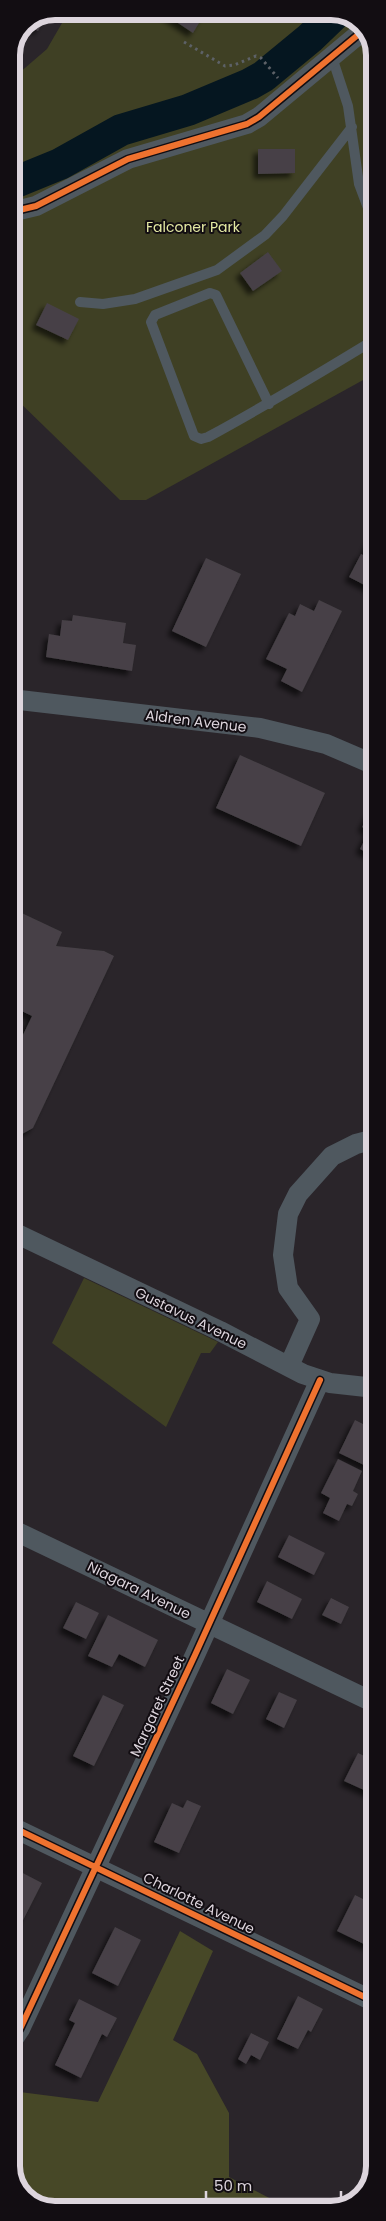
<svg xmlns="http://www.w3.org/2000/svg" width="386" height="2221" viewBox="0 0 386 2221" font-family="Poppins,sans-serif">
	<defs>
		<filter id="shadow"><feDropShadow dx="-4.5" dy="4.5" stdDeviation="2.5" flood-color="#0009"/></filter>
	</defs>
	<rect width="100%" height="100%" fill="#2a252a"/>
	<!-- green -->
	<path fill="#3f4024" d="M69 11 337 12 362 24 374 49V374L146 500H120L11 394V80L47 49Z
		M84 1278 218 1342 210 1353H201L166 1427 52 1343Z"/>
	<!-- forest -->
	<path fill="#474827" d="M180 1931 213 1951 173 2040 197 2054 229 2113V2177L290 2209H49L24 2197 12 2172V2091L98 2102Z"/>
	<g fill="none" stroke-linecap="round" stroke-linejoin="round">
		<!-- river -->
		<path stroke="#051620" stroke-width="32" d="M11 184 60 164 121 130 188 110 250 84 264 76 310 38 337 12"/>
	</g>
	<!-- building -->
	<path fill="#464146" filter="url(#shadow)" d="M160 11H206L193 33Z
		M47 14 38 31 25 23 33 20Z
		M258 149H295V173L258 174Z
		M268 252 282 271 253 291 240 273Z
		M47 303 79 319 68 340 36 325Z
		M371 539 374 541V590L349 577 361 554 363 555Z
		M206 558 241 574 206 647 172 631Z
		M319 600 342 611 302 692 281 681 287 669 266 659 289 613 295 616 300 604 314 611Z
		M73 615 126 623 123 643 136 645 132 671 46 657 49 634 60 636 62 620 72 621Z
		M240 755 325 793 301 846 216 808Z
		M370 812 375 815V857L360 849 369 831 362 827Z
		M11 908 62 932 56 946 104 951 114 956 33 1128 13 1139 11 1143V1060L32 1016 11 1006Z
		M11 1274 19 1277 11 1292Z
		M355 1420 375 1430V1453L368 1467 339 1453Z
		M338 1459 362 1471 353 1491 358 1494 352 1506 347 1504 339 1521 323 1513 330 1498 321 1493Z
		M289 1535 325 1553 314 1575 278 1557Z
		M11 1577 20 1581 11 1597Z
		M267 1581 302 1599 292 1619 257 1602Z
		M331 1598 349 1607 341 1624 322 1615Z
		M76 1602 99 1613 86 1639 63 1628Z
		M108 1615 158 1640 145 1667 119 1654 112 1667 88 1656Z
		M227 1669 250 1680 233 1714 211 1703Z
		M279 1692 297 1700 284 1728 266 1719Z
		M103 1695 124 1705 94 1766 73 1756Z
		M358 1753 375 1761V1795L344 1781Z
		M187 1800 201 1806 179 1853 154 1842 172 1803 183 1808Z
		M15 1869 42 1883 18 1930 12 1927V1876Z
		M355 1895 375 1905V1932L368 1946 337 1931Z
		M115 1927 141 1940 118 1986 92 1973Z
		M298 1996 323 2009 311 2032 308 2030 298 2049 277 2039Z
		M79 1999 117 2018 107 2037 102 2034 81 2078 55 2065 75 2023 69 2020Z
		M251 2033 269 2042 260 2060 251 2055 246 2064 238 2059Z"/>
	<g fill="none" stroke-linecap="round" stroke-linejoin="round">
		<!-- path -->
		<path stroke="#5d6167" stroke-width="3" stroke-dasharray="2.5 4" stroke-linecap="butt" d="M184 42 225 66 234 65 256 56 261 58 278 78"/>
		<!-- service -->
		<path stroke="#4f585f" stroke-width="10" d="M332 57 348 106 359 184 374 224
			M80 302 103 304 135 299 217 270 265 235 283 216 352 127
			M269 404 216 295 210 293 155 315 151 322 194 436 201 439 208 437C265 406 320 373 374 340"/>
		<!-- minor -->
		<path stroke="#4f585f" stroke-width="20" d="M11 212 36 206 128 159 247 124 259 117 365 29
			M11 699 260 728 326 744 375 765
			M11 1231 220 1331 303 1374 330 1383 375 1388
			M289 1366 310 1319 288 1288 283 1255 288 1214 298 1194 332 1156 356 1144 375 1139
			M11 1529 375 1703
			M12 1827 375 2002
			M12 2041 20 2029 195 1655 320 1380"/>
		<!-- cycleway casing -->
		<g stroke="#120d12" stroke-width="9">
			<path id="cycleway" d="M11 212 36 206 128 159 247 124 259 117 365 29
				M12 1827 375 2002
				M12 2041 20 2029 195 1655 320 1380"/>
		</g>
		<!-- cycleway -->
		<use href="#cycleway" stroke="#ef722f" stroke-width="6"/>
	</g>
	<g text-anchor="middle" stroke-width="4" stroke-linejoin="round" paint-order="stroke">
		<!-- park labels -->
		<g font-size="14" fill="#e4e9a3" stroke="#120d12">
			<text x="193" y="232">Falconer Park</text>
		</g>
		<!-- street labels -->
		<g font-size="14" fill="#ddd5dd" stroke="#120d12">
			<text transform="translate(196 721) rotate(7)" y="5">Aldren Avenue</text>
			<text transform="translate(191 1318) rotate(26)" y="5">Gustavus Avenue</text>
			<text transform="translate(139 1590) rotate(26)" y="5">Niagara Avenue</text>
			<text transform="translate(157 1706) rotate(-65)" y="5">Margaret Street</text>
			<text transform="translate(199 1903) rotate(26)" y="5">Charlotte Avenue</text>
		</g>
	</g>
	<!-- crop -->
	<path d="M0 0H386V2221H0ZM55 20H331A35 35 0 0 1 366 55V2166A35 35 0 0 1 331 2201H55A35 35 0 0 1 20 2166V55A35 35 0 0 1 55 20Z" fill="#120d12" fill-rule="evenodd"/>
	<path fill="none" stroke="#ddd5dd" stroke-width="6" d="M55 20H331A35 35 0 0 1 366 55V2166A35 35 0 0 1 331 2201H55A35 35 0 0 1 20 2166V55A35 35 0 0 1 55 20Z"/>
	<!-- scale -->
	<path d="M206 2191v8h135v-8" fill="none" stroke="#ddd5dd" stroke-width="2.5"/>
	<text x="214" y="2191" font-size="15" fill="#ddd5dd" stroke="#120d12" stroke-width="4" paint-order="stroke">50 m</text>
</svg>
